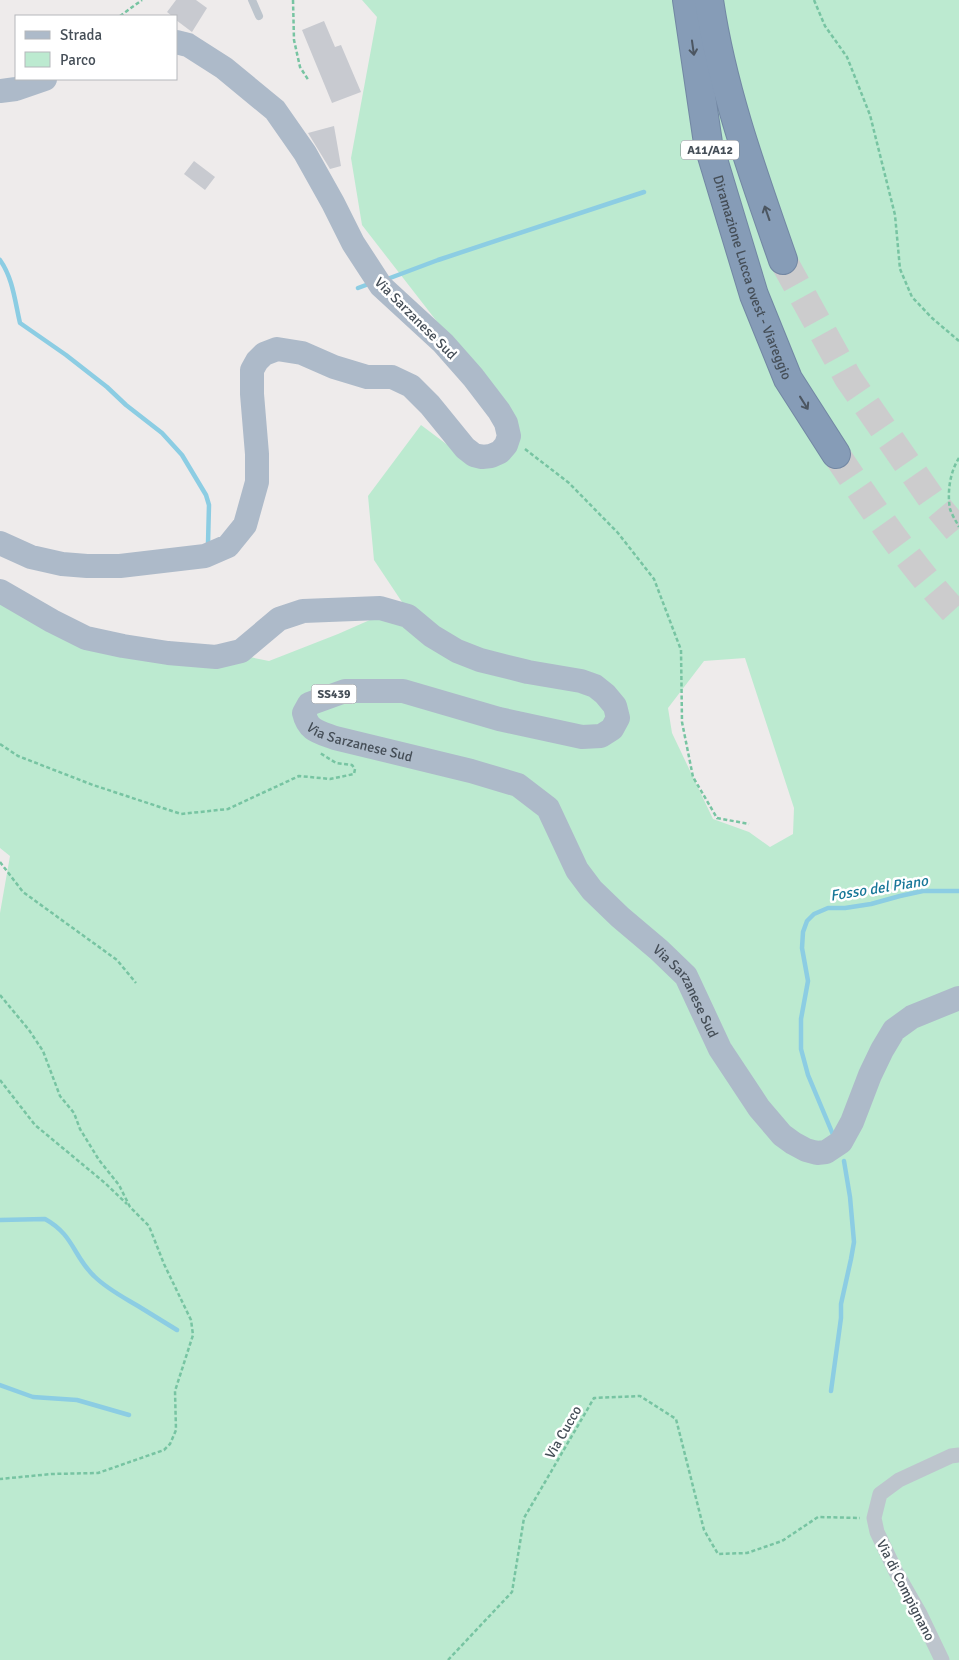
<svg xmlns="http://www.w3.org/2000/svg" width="959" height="1660" viewBox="0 0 959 1660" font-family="Signika,sans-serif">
	<rect width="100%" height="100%" fill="#eeebeb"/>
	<!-- green -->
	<path fill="#bcead0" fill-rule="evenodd" d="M362 0H959V1660H0V913L10 856 0 848V587L86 638 235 654 269 661 338 634 404 605 374 560 368 496 421 425 473 464 517 420 466 359 362 225 351 158 377 17ZM745 658 794 808 793 834 770 847 749 832 713 819 672 733 668 708 704 661Z"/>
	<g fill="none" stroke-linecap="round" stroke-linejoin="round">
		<!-- stream -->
		<path stroke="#8ccde3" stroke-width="4.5" d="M0 260C13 278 15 302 20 323L66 355 107 387 126 405 162 433 182 455 206 495 209 505 208 544
			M390 278 438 260 644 192
			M358 288 366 285
			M834 1137 808 1075 801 1049V1019L808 981 802 948 803 932 807 921 814 914 828 908H845L871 904 900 896 923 891H959
			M0 1220 45 1219C74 1235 73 1256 94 1276 107 1289 123 1297 138 1306 151 1314 164 1322 177 1330
			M0 1385 33 1397 77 1400 129 1415
			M831 1391 841 1318V1304L851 1259 854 1242 850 1197 844 1161"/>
	</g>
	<!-- building -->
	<path fill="#c8cad0" d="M176 0H196L207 8 192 32 176 20V16H172L167 12Z
		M324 21 335 47 341 45 361 92 332 103 302 30Z
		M334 126 341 166 330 169 308 133Z
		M194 161 215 177 205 190 184 174Z"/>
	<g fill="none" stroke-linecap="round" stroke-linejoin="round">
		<!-- highway-tunnel -->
		<path stroke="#cccccd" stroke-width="28" stroke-dasharray="28 14" stroke-linecap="butt" d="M783 260 848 378 933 501 959 532
			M836 454C874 511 912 567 959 617"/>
		<!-- highway casing -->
		<g stroke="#7287a3" stroke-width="30">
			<g id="highway">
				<path id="s2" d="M687 0 708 143 754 295 788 379 836 454"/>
				<path d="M709 0C722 89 753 174 783 260"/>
			</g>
		</g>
		<!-- path -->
		<path stroke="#77c4a2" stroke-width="2.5" stroke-dasharray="4 2.5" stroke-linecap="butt" d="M293 0 294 40 300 67 309 81
			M814 0 825 26 847 57 870 115 895 215 900 269 912 297 932 318 959 341
			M120 16 142 0
			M525 449 569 483 618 533 654 579 681 650 682 722 693 777 717 818 749 824
			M959 458C950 472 947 492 950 509 952 515 956 521 959 527
			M0 744 18 756 93 785 181 814 228 809 299 776 330 779 354 774 355 769 352 765 336 763 320 753
			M0 862 23 892 117 960 136 983
			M0 995 29 1030 43 1051 60 1096 74 1113 80 1129 99 1160 119 1185 130 1207 149 1226 164 1264 191 1320 193 1335 175 1391 176 1430 170 1444 164 1450 98 1473 51 1474 0 1479
			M0 1080 35 1125 105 1183 127 1204
			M448 1660 512 1592 524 1518 594 1398 640 1396 676 1419 704 1530 718 1554 747 1553 782 1541 818 1517 860 1518"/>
		<!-- lane -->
		<path stroke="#bdc5cd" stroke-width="8" d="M252 0 259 16"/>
		<!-- street -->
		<path stroke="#bdc5cd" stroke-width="15" d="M942 1660 920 1614 896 1572 877 1532 874 1518 880 1494 899 1480 951 1456 959 1455"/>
		<!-- primary -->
		<g stroke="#adbac9" stroke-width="24">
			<path d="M0 91 16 89 45 79"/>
			<path d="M0 543 31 557 62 564 87 566H120L205 556 228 546 245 525 257 482V454L252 394V370L257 361 264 354 277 349 302 353 334 367 367 377H392L411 386 430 405 465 448 474 455 482 457 491 456 500 452 506 445 509 436 506 423 499 411 473 377 443 343 381 286 353 243 333 203 305 153 275 110 224 68 188 45 176 42"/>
			<path id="s1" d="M0 591 52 621 86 638 123 646 168 653 216 657 241 651 279 619 303 611 380 608 408 616 432 636 457 651 480 660 528 672 581 681 595 686 605 694 615 706 618 718 612 729 601 736 582 737 499 719 403 691H345L309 704 304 713C308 731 319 732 335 738L471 771 518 785 548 808 577 870 592 890 620 917 659 950 686 976 720 1049 759 1108 782 1135 793 1143 806 1150 817 1153 826 1152 841 1142 852 1122 870 1075 882 1050 894 1030 912 1017 959 998"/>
		</g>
		<!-- highway -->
		<use href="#highway" stroke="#869cb7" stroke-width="28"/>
	</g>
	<!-- one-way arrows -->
	<defs><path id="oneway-shaft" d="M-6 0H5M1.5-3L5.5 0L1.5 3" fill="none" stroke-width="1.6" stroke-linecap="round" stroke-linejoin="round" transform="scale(1.25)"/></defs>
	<g stroke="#4c5661">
		<use href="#oneway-shaft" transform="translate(693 48) rotate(82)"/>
		<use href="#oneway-shaft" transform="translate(767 213) rotate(-109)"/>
		<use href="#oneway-shaft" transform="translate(804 403) rotate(58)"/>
	</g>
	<g text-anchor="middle" stroke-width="5" stroke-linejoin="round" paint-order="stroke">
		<!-- shield labels -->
		<g fill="#fff" stroke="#7d8389" stroke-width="1">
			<rect x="681" y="140.5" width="58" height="19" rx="4"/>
			<rect x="311.5" y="684.5" width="45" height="19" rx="4"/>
		</g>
		<g font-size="12" font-weight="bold" fill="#454e57">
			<text x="710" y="154">A11/A12</text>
			<text x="334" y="698">SS439</text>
		</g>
		<!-- street labels -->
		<g font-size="14" fill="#454e57" stroke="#fff">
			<text dy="5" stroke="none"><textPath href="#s2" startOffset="286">Diramazione Lucca ovest - Viareggio</textPath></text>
			<text transform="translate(416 318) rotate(45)" y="5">Via Sarzanese Sud</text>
			<text dy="5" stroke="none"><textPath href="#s1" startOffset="1084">Via Sarzanese Sud</textPath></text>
			<text dy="5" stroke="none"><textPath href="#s1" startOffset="1519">Via Sarzanese Sud</textPath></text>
			<text transform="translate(563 1432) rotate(-60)" y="5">Via Cucco</text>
			<text transform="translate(906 1590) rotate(63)" y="5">Via di Compignano</text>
		</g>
		<!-- water labels -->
		<g font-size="15" font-style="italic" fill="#177798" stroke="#fff">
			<text transform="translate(879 888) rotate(-9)" y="5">Fosso del Piano</text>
		</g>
	</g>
	<!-- legend -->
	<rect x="15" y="15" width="162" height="65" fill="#ffffff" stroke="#b5b8bc"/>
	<rect x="25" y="31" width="25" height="8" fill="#adbac9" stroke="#b5b8bc"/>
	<text x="60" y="40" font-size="15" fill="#454e57">Strada</text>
	<rect x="25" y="52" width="25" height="15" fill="#bcead0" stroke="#b5b8bc"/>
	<text x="60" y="65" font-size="15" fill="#454e57">Parco</text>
</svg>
